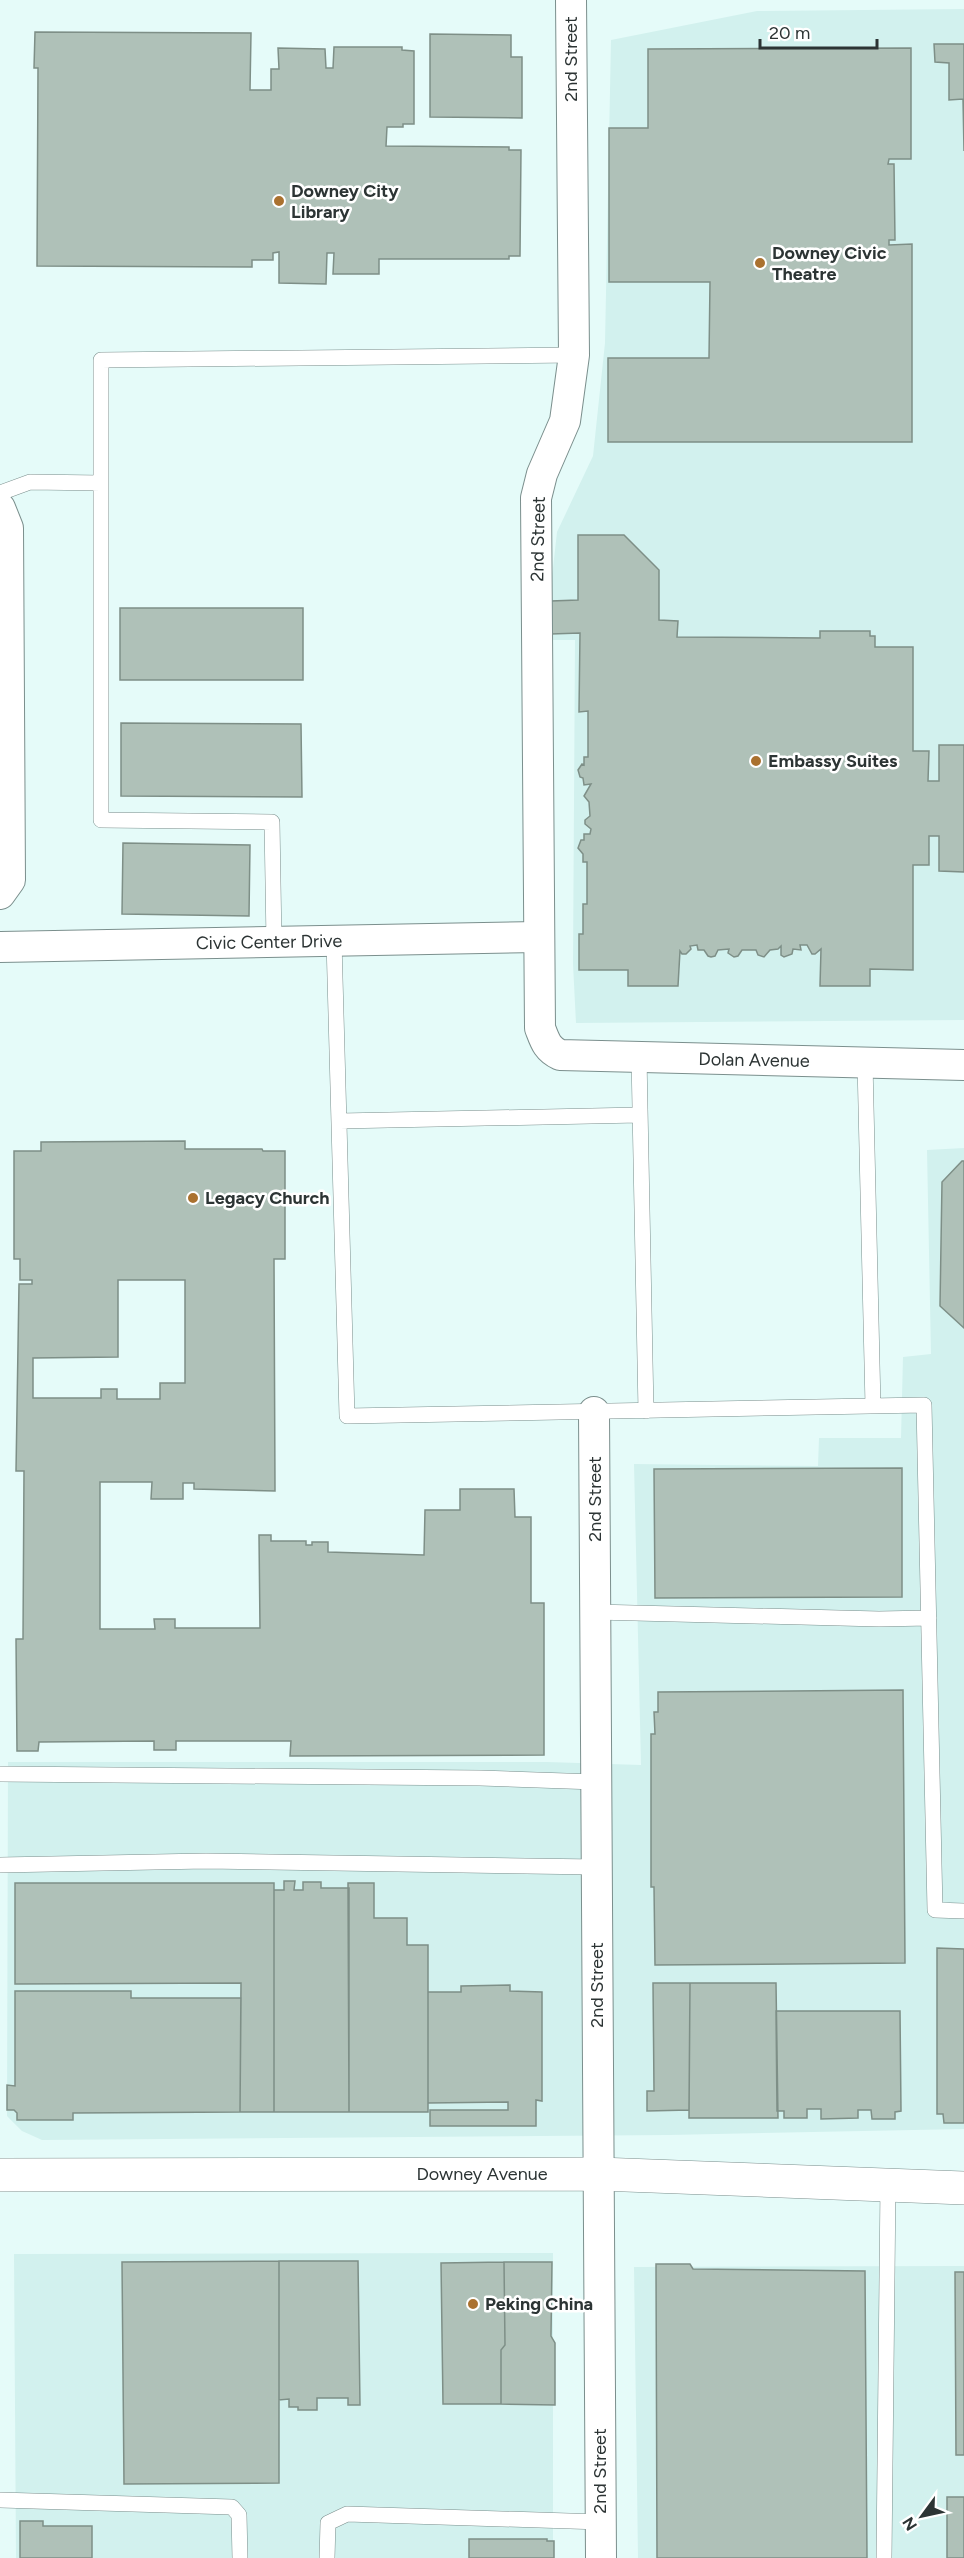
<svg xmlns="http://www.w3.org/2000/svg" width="964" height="2558" viewBox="0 0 964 2558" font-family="Figtree,sans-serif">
	<rect width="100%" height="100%" fill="#e5fbf9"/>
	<!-- built -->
	<path fill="#d2f1ee" d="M964 9V1020L576 1023 573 964 575 640H545L557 532 593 456 605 343 611 40 757 11Z
		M964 1148V2129L669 2135 42 2140 22 2131 7 2116 8 1762H547L641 1765 634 1464 818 1466 819 1438H901L903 1357 931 1354 927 1150Z
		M553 2253V2558H16L14 2254Z
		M964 2266V2558H638L634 2267Z"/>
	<!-- building -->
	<path fill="#afc1b8" stroke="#7e8f87" stroke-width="1.5" fill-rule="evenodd" d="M35 32 251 33 250 90H271V69H279L278 48 325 49 326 68H333L334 47H402V50L414 51V124H403V127H387L386 146 509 147V150H521L520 256H509V259H379V274H333L334 253H327L326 284 279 283V252L273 253V260H252V267L37 266 38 68H34Z
		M430 34 511 35V57H522V118L430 117Z
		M934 44H964V151L963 99 949 100V63L935 62Z
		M911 48V159H889L888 164H894L895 240H889V245L912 244V442H608V358H709L710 282H609V128H648V49Z
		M578 535H624L659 570V620L678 621 677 637 820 638V631H870V636H875V647H913V751H929L928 781H939V745H964V872L939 871V836H929V865H913V970L870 969V986H820L821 949 815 954H812L807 945H800L801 950 793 949 792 954 784 957 781 955V946L778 949 770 950 764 957 758 955 756 950H742L738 956 734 957 728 953 729 949 718 950 715 956 711 957 708 956 704 950H698L697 945 690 946 691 949 686 954H682L680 951 678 986H628V970H579V934H583V904H587V862H583V854L578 848 581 840H584V834H590L591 829 585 824V820L590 816 589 802 584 796 591 784 584 785 583 778 580 777 578 770 582 764 584 765V757H588V711L579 712 580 633 551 634V601L578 600Z
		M120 608H303V680H120Z
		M121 723 301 724 302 797 121 796Z
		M123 843 250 845 249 916 122 914Z
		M185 1141V1149H262L263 1151H285V1259H274L275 1491 194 1489V1483H183V1499H151L152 1482H100V1629H155L154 1619H175V1628H260L259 1535H271V1541H306V1545H312V1542H328V1552L424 1555 425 1510H460V1489H514L515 1517H531V1603H544V1755L290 1756 291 1741H176V1750H154V1741L39 1742 38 1751H17L16 1639H23L24 1471H16L19 1284H32V1280H20V1259H14V1151H41V1142ZM118 1280H185V1383H160V1399H117V1389H101V1398H33V1358L118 1357Z
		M962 1161H964V1328L940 1306 942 1182Z
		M902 1468V1597L655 1598 654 1469Z
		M903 1690 905 1963 655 1965 654 1887H651V1734H655L654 1712H658V1692Z
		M284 1881H295L294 1890H303V1882H321V1888H349V2112H274V1890H284Z
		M15 1883H274V2112H240L241 1983 15 1984Z
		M348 1883H374V1918H407V1945H428V2112H349Z
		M937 1948 964 1949V2123H944L943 2114H937Z
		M653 1983H690L689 2110 647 2111V2091H654Z
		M690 1983H776L778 2118H689Z
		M510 1985V1991L542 1992V2101L536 2100V2126H430V2110H508V2102L428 2103V1992H461V1986Z
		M15 1991H131V1998H241L240 2112 73 2113V2120H17V2113L14 2110H7V2085L15 2086Z
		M776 2011H900L901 2111 895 2112V2119H872L871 2110H858V2118L821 2119V2109H807V2118H784V2111H777Z
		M279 2261H358L360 2405H348V2398H317V2410H298V2407H289V2399L279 2400Z
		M279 2261V2483L124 2484 122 2262Z
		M504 2262H552L551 2336 555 2343V2405L501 2404V2350L505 2345Z
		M504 2262 505 2345 501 2350V2404H443L441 2263Z
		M656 2264H690L693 2269 865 2271 867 2558H657Z
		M955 2272H964V2455H956Z
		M947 2497H964V2558H947Z
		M20 2521H43V2526H92V2558H20Z
		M469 2539H547V2541H554V2558H469Z"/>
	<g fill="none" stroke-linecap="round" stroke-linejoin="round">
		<!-- service casing -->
		<g stroke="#7b8f8d" stroke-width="16">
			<path id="service" d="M0 493 30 482 101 483
				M334 941 347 1416 924 1405 935 1910 964 1911
				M274 942 272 822 101 820V360L574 355
				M639 1057 646 1411
				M865 1063 873 1406
				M340 1121 639 1115
				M595 1612 879 1619 929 1618
				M0 1774 480 1778 596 1782
				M0 1865 206 1861 597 1867
				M0 2500 232 2507 239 2515 240 2558
				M327 2558 328 2523 347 2514 601 2522
				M884 2558 888 2184"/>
		</g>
		<!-- minor casing -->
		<g stroke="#7b8f8d" stroke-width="32">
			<path id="minor" d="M571 0 574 355 565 421 542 474 536 498 540 1028C545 1041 547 1049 560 1055L964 1065
				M0 508 8 528 10 880 0 894
				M0 947 538 937
				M594 1412 601 2558"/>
		</g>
		<!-- secondary casing -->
		<g stroke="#7b8f8d" stroke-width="34">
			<path id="secondary" d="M0 2175 599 2174 964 2188"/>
		</g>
		<!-- service -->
		<use href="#service" stroke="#fff" stroke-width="15"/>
		<!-- minor -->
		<use href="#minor" stroke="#fff" stroke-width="30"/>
		<!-- secondary -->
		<use href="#secondary" stroke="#fff" stroke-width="33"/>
	</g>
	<!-- markers -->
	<g fill="#aa712f" stroke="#fff" stroke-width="2">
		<circle cx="279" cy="201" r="6"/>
		<circle cx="760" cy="263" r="6"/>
		<circle cx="756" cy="761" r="6"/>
		<circle cx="193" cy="1198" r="6"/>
		<circle cx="473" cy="2304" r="6"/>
	</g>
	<g text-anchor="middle" stroke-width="5" stroke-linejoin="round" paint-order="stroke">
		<!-- street labels -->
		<g font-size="18" fill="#2c3434" stroke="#fff">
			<text transform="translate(571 59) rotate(-90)" y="6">2nd Street</text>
			<text transform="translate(538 539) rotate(-89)" y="6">2nd Street</text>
			<text transform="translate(269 942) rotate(-1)" y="6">Civic Center Drive</text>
			<text transform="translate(754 1060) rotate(1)" y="6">Dolan Avenue</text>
			<text transform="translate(595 1499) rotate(-90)" y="6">2nd Street</text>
			<text transform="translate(597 1985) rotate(-90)" y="6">2nd Street</text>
			<text x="482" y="2180">Downey Avenue</text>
			<text transform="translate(600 2471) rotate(-90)" y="6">2nd Street</text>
		</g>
		<!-- poi labels -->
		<g font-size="18" font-weight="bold" fill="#2c3434" stroke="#fff" text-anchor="start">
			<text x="291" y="197">Downey City<tspan x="291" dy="21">Library</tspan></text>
			<text x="772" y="259">Downey Civic<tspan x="772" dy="21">Theatre</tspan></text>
			<text x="768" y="767">Embassy Suites</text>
			<text x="205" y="1204">Legacy Church</text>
			<text x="485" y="2310">Peking China</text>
		</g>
	</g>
	<!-- north arrow -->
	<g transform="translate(922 2516) rotate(237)" stroke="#ffffff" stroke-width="4.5" paint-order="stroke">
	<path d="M0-4.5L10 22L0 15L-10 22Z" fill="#2c3434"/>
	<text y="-9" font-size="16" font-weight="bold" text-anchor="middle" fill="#2c3434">N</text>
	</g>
	<!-- scale -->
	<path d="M760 39v9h117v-9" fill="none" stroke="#2c3434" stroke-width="3"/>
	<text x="769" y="39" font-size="18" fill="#2c3434" stroke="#ffffff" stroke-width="4.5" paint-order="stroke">20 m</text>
</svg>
